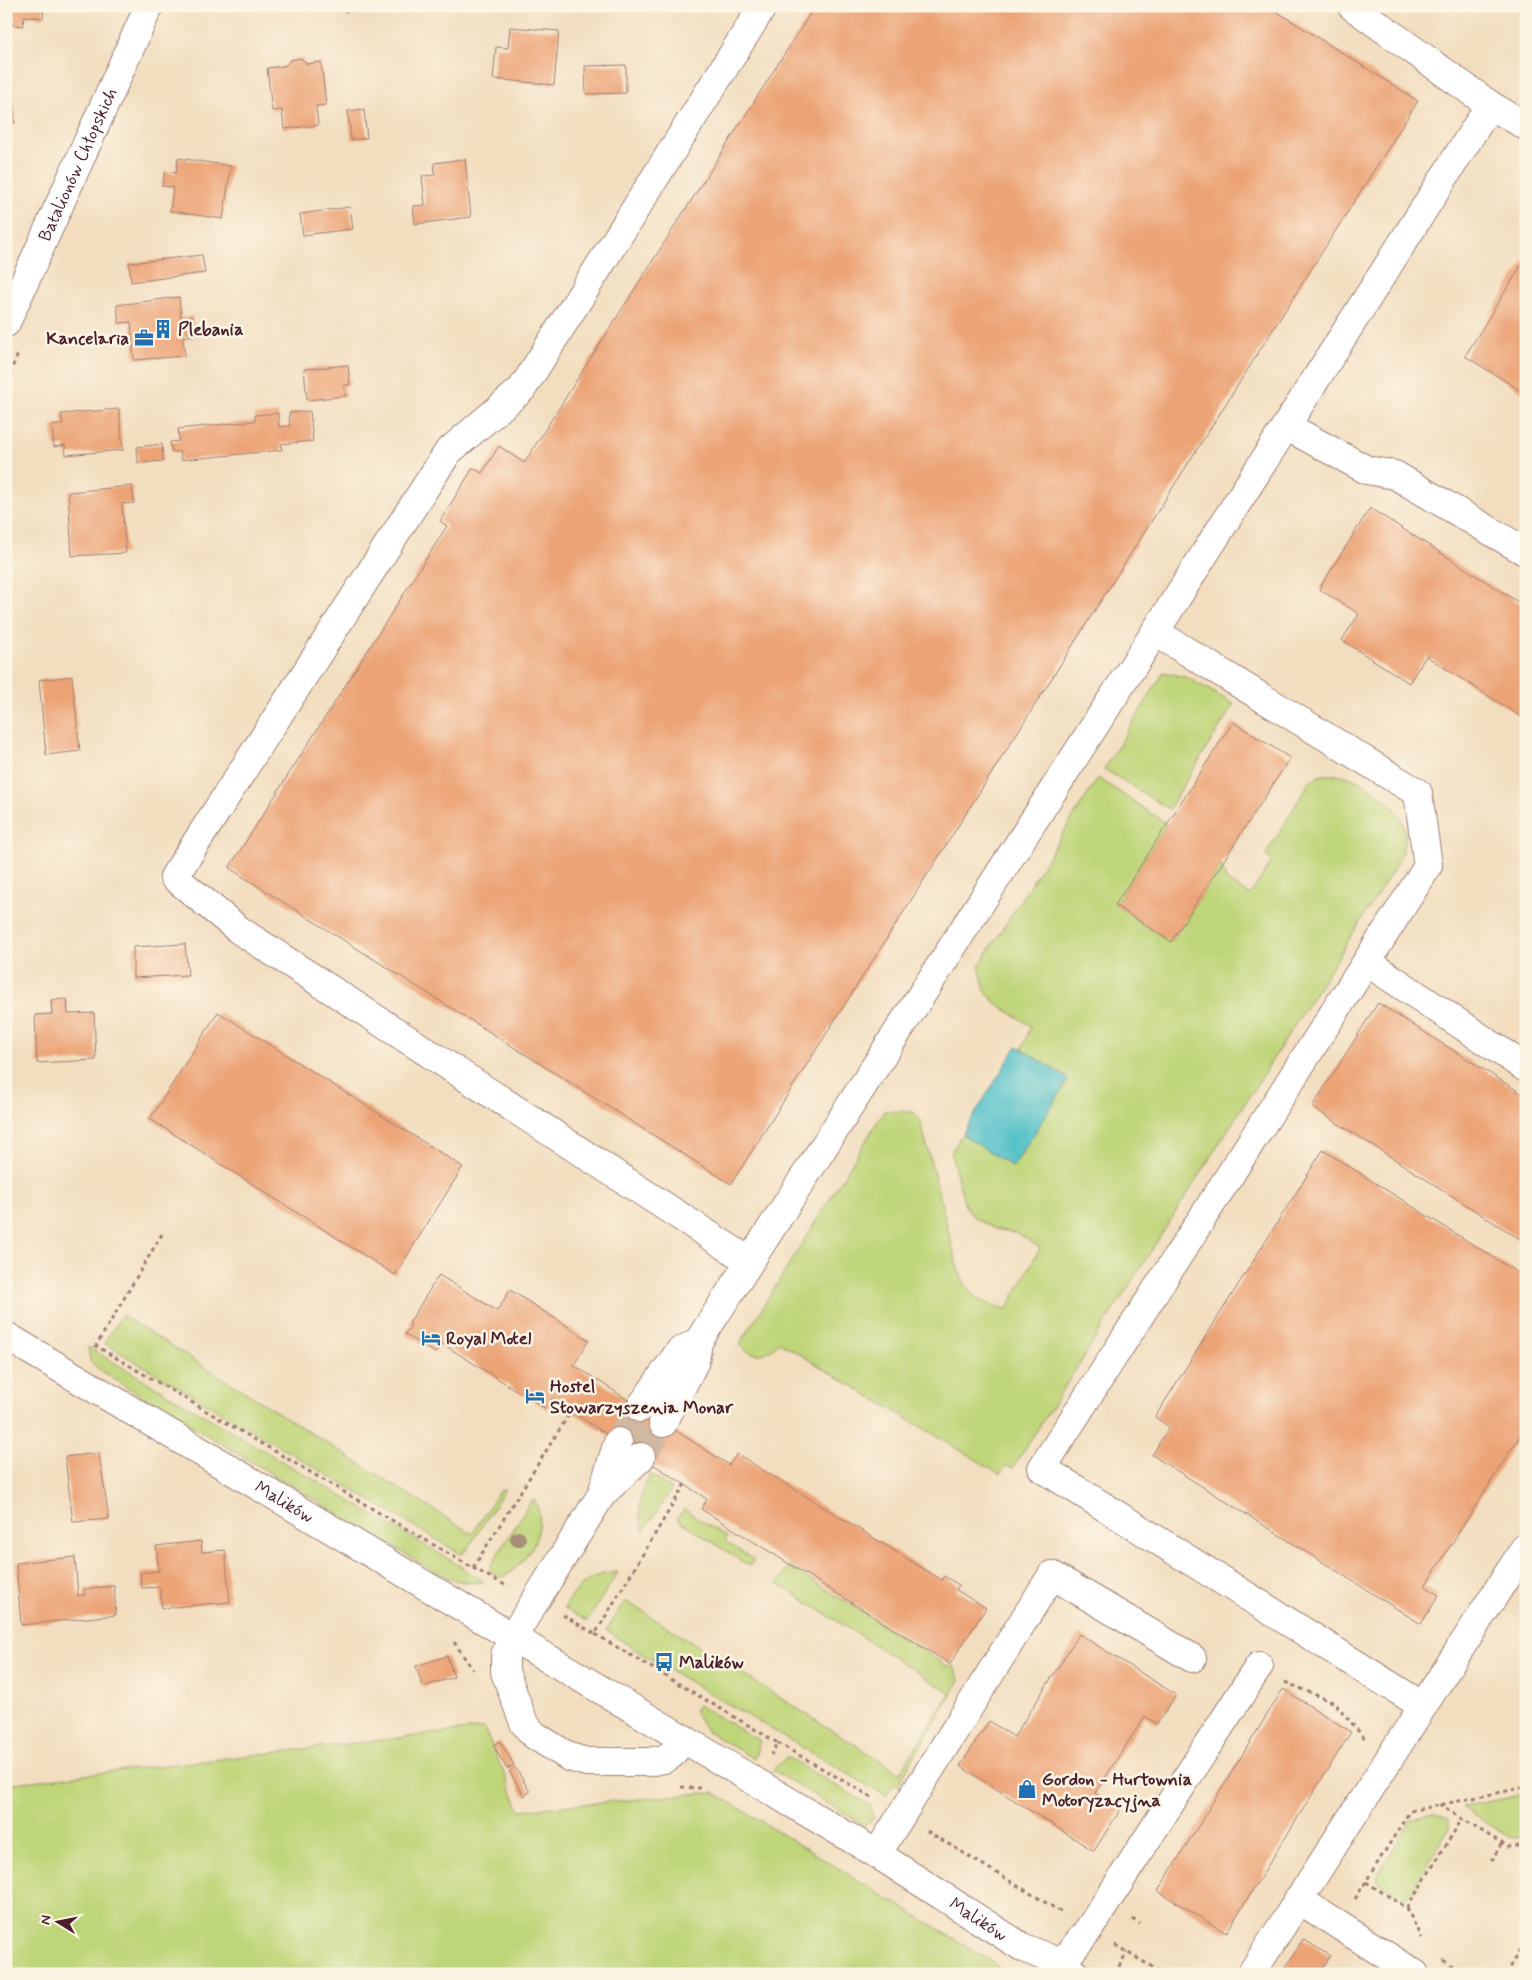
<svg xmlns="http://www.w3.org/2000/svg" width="1532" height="1980" viewBox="0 0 1532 1980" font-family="Mynerve,sans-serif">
	<rect width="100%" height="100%" fill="#fcf5e5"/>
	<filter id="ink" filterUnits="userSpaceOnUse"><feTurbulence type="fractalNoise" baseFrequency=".02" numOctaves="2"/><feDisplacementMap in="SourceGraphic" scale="10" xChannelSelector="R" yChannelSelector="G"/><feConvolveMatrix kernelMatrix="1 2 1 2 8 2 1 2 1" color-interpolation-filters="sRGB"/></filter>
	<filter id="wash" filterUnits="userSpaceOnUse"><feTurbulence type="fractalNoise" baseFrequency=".0096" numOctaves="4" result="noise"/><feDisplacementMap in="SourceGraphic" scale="20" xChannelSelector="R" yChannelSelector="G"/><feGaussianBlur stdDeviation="1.12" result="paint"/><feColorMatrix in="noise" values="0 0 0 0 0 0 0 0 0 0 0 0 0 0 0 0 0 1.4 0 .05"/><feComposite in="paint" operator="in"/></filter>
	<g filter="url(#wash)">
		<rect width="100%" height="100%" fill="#f2debf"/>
		<!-- green -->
		<path fill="#bfd579" stroke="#847a52" d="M1164 672 1188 678 1234 704 1169 809 1104 769Z
			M1322 775C1330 775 1338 774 1346 776 1367 783 1401 806 1405 830 1406 842 1402 853 1397 864L1013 1468 1007 1465 1000 1474 779 1342C768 1356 751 1360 740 1344L884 1111 913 1112 920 1119 958 1269C970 1298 976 1301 1007 1309L1040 1248 1019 1234 995 1229 975 1218 965 1206 951 1153 962 1134 1013 1167 1069 1079 1022 1049 1031 1026 994 1002 985 990 979 966 1098 778 1167 824 1115 905 1171 942 1221 865 1227 881 1250 895 1272 861 1265 856 1311 780Z
			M122 1315 472 1534 499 1491 505 1489 467 1550H464V1553L461 1554 104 1343Z
			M88 1347 460 1566 484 1582C462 1585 446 1578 427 1567L102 1372 90 1361Z
			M650 1474 672 1489 644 1531C635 1513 641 1491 650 1474Z
			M534 1499C550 1528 528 1564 501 1578L491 1572 490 1567 531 1501Z
			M684 1509 727 1537 725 1541 754 1560 749 1566 677 1519Z
			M789 1566 949 1667 951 1665 954 1667 960 1680 897 1786 894 1784 886 1796 637 1651 606 1630 626 1601 900 1773 950 1693 777 1583Z
			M618 1572 587 1621 564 1608C578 1585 591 1574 618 1572Z
			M698 1705 760 1741 754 1759 706 1731 694 1711Z
			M484 1728 520 1810 713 1792 994 1963 1004 1974H6V1784Z
			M787 1757 871 1806 873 1819 864 1825 772 1770Z
			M1526 1794V1836L1517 1838 1508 1837 1462 1807Z
			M1433 1813 1449 1819V1828L1408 1896 1402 1898 1379 1882 1377 1876 1411 1820Z"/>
		<!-- water -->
		<path fill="#53c1c9" stroke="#4e707a" d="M1017 1046 1069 1079 1013 1167 962 1134Z"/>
		<g id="blocks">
			<!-- building -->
			<path fill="#eca477" d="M6 6H44L43 18 24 16 23 26 6 24Z
				M343 6H390V8L343 12Z
				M815 6H1268L1418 101 731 1184 229 868 447 526 440 521 473 468 482 473 499 446 524 463Z
				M510 27 559 31 554 85 493 79 496 47 508 48Z
				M301 58 307 64 321 62 326 105 316 106 318 125 284 129 282 110 272 111 267 68 285 66 290 60Z
				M626 65V93L586 94 585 66Z
				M6 84H12L15 123H6Z
				M364 109 367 138 351 140 348 111Z
				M178 158 231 166 223 219 170 211 173 187 162 186 165 172 176 173Z
				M465 159 471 217 415 224 413 206 425 205 422 176 435 175 434 163Z
				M350 207 353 229 303 235 300 214Z
				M202 255 205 273 131 282 129 263Z
				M1526 258V394L1465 356Z
				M179 297 181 318 192 316 195 335 183 337 185 356 134 360 131 322 119 323 117 305Z
				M348 365 350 385H344L346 396 307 400 304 369Z
				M119 409 123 450 66 455 65 445 54 447 52 426 63 424 61 414Z
				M310 411 313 441 281 444 282 450 181 460 180 452H172L170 442 179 441 178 429 255 421V415L278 413 279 427 290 426 289 413Z
				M162 444 163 461 138 463 137 447Z
				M132 486 134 503 122 504 126 553 72 556 68 492Z
				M1370 508 1526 607V720L1426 656 1409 683 1342 640 1359 614 1319 589Z
				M72 676 80 751 46 755 39 680Z
				M1233 722 1290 758 1171 942 1115 905Z
				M185 944 188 975 133 978V947Z
				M67 999 68 1014 94 1013 96 1060 37 1063 35 1015 52 1014 51 1000Z
				M1378 1003 1526 1096V1243L1312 1107Z
				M218 1012 463 1167 395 1275 150 1119Z
				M1323 1150 1526 1278V1426L1425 1586 1439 1595 1421 1624 1152 1455 1169 1427 1155 1417Z
				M439 1275 497 1311 510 1290 589 1340 574 1365 729 1465 737 1454 942 1580 944 1576 959 1585 956 1590 986 1608 950 1664 701 1509 707 1499 552 1399 546 1409 441 1343 435 1353 405 1334 411 1325 409 1323Z
				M99 1453 109 1519 73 1522 65 1457Z
				M201 1541 202 1552 225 1550 230 1602 162 1608 160 1587 142 1588 140 1573 159 1571 156 1546Z
				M75 1557 78 1596 85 1595 84 1589 114 1586 116 1615 21 1625 16 1563Z
				M1079 1634 1176 1695 1157 1724 1145 1716 1095 1793 1120 1810 1094 1851 960 1766 989 1721 1014 1737Z
				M447 1656 454 1677 423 1687 416 1666Z
				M1283 1689 1351 1732 1226 1933 1158 1891Z
				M500 1741 514 1765 507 1769 493 1745Z
				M515 1767 530 1792 524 1796 509 1771Z
				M1303 1939 1330 1956 1319 1974H1286L1283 1972Z"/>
		</g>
	</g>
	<g filter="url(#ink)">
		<use href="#blocks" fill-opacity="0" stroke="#9e7e75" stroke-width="1"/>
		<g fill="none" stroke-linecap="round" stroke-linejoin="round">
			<!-- minor-tunnel -->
			<path stroke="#d0b8a1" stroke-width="28" stroke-dasharray="28 14" stroke-linecap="butt" d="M618 1442 640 1408
				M641 1457 663 1423"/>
			<!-- minor casing -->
			<g stroke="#9e7e75" stroke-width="30">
				<g id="minor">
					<path d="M1352 6 1490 105"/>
					<path id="s1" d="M6 323 149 6"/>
					<path d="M1286 426 1367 470 1395 475 1526 552"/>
					<path d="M1155 632 1418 793 1428 866 1042 1468 1423 1706 1526 1546"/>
					<path d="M1367 962 1526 1068"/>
					<path d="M749 1261 239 930 174 877 448 452 522 389 763 6"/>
					<path id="s2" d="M6 1336 877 1854 1022 1947 1062 1964 1075 1974"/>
					<path d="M640 1408 679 1352 698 1342"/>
					<path d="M663 1423 695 1361 698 1342 1155 632 1490 105 1526 126"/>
					<path d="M641 1457 602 1494 512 1638 505 1655V1672L524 1723 534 1735 569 1757 587 1762H649L664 1759 671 1755 684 1739"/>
					<path d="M602 1493 618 1442"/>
					<path d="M877 1854 1052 1575 1192 1658"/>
					<path d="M1298 1899 1415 1974"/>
					<path d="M1053 1974 1089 1929 1259 1666"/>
					<path d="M1251 1974 1423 1706"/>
				</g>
			</g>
			<!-- path -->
			<path stroke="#9e7e75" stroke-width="3" stroke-dasharray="4 4" stroke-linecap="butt" d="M6 381 19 352
				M162 1234 96 1346 473 1568 571 1411
				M473 1568 507 1586
				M563 1615 595 1634 685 1484
				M595 1634 778 1743 771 1755
				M454 1642 473 1670
				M1285 1682 1335 1703 1365 1739
				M778 1743 875 1799
				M681 1787 700 1788
				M1439 1805 1508 1847 1526 1845
				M927 1831 1063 1913
				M1491 1861 1502 1843
				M1366 1882 1407 1908 1421 1938
				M1355 1899 1410 1811 1526 1787
				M1407 1908 1462 1819
				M1132 1919 1140 1924
				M1115 1945 1164 1974
				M1443 1960 1465 1974
				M1115 1974 1127 1952
				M1505 1974 1526 1941"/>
			<!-- minor -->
			<use href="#minor" stroke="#fff" stroke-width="28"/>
		</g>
		<!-- trees -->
		<circle fill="#a68e78" cx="518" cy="1539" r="8"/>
	</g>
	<!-- icons -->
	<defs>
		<g id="building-bare" transform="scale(1.5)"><path d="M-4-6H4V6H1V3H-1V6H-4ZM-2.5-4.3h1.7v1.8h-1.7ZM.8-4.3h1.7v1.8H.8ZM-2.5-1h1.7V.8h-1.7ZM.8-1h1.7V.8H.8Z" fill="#1f6fb2" stroke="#fcf5e5" stroke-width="2.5" paint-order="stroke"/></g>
		<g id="office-bare" transform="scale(1.5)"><path d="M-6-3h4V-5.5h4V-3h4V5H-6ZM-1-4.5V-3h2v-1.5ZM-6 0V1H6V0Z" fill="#1f6fb2" stroke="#fcf5e5" stroke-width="2.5" paint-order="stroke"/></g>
		<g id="hotel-bare" transform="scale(1.5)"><path d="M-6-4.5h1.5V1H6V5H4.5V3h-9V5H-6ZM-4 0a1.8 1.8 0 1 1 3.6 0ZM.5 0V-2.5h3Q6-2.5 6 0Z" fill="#1f6fb2" stroke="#fcf5e5" stroke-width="2.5" paint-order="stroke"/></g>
		<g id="bus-bare" transform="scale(1.5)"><path d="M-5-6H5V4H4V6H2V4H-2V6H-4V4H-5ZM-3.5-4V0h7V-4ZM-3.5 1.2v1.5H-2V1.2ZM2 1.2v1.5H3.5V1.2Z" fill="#1f6fb2" stroke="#fcf5e5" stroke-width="2.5" paint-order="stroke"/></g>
		<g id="shop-bare" transform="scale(1.5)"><path d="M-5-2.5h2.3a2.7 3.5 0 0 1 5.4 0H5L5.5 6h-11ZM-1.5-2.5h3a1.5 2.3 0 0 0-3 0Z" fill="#1f6fb2" stroke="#fcf5e5" stroke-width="2.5" paint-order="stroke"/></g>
	</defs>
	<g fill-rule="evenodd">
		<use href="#building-bare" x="163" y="329"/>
		<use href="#office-bare" x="144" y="338"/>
		<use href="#hotel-bare" x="431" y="1338"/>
		<use href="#hotel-bare" x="535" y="1396"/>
		<use href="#bus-bare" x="664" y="1662"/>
		<use href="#shop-bare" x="1027" y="1789"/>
	</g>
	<g text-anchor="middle" stroke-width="5" stroke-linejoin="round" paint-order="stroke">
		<!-- street labels -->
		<g font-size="18" fill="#4a1f2b" stroke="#fcf5e5">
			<text dy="6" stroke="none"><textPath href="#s1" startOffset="174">Batalionów Chłopskich</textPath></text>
			<text dy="6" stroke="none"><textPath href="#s2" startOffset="324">Malików</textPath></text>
			<text dy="6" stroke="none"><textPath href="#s2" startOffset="1134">Malików</textPath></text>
		</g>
		<!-- poi labels -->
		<g font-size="18" font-weight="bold" fill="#4a1f2b" stroke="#fcf5e5" text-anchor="start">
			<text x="178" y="335">Plebania</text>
			<text x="129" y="344" text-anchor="end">Kancelaria</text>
			<text x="446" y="1344">Royal Motel</text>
			<text x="550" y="1392">Hostel<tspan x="550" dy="21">Stowarzyszenia Monar</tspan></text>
			<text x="679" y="1668">Malików</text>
			<text x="1042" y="1785">Gordon - Hurtownia<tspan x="1042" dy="21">Motoryzacyjna</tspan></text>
		</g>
	</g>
	<!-- margin -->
	<rect width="1532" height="1980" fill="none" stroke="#fcf5e5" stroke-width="25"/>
	<!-- north arrow -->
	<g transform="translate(58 1922) rotate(280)" stroke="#fcf5e5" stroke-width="4" paint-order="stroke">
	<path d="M0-4L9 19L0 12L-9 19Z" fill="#4a1f2b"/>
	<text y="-8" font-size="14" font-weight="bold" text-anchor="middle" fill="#4a1f2b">N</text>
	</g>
</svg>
